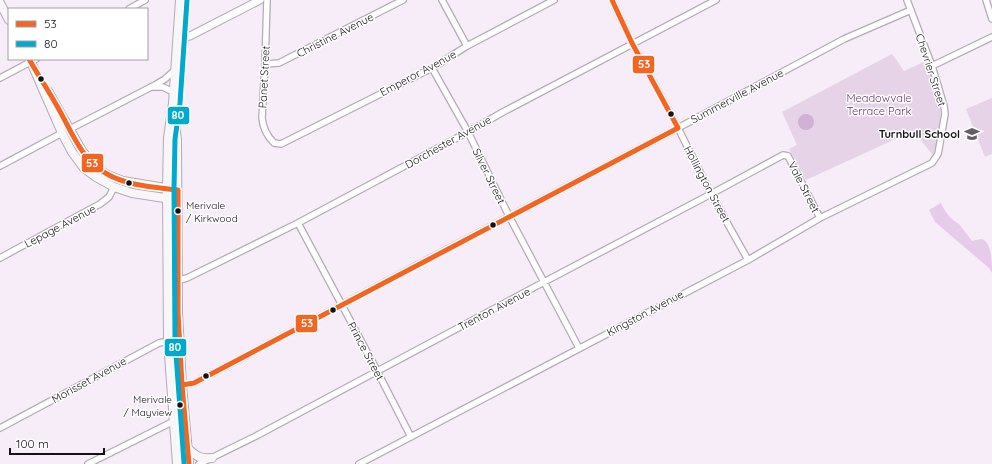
<svg xmlns="http://www.w3.org/2000/svg" width="992" height="464" viewBox="0 0 992 464" font-family="Quicksand,sans-serif">
	<rect width="100%" height="100%" fill="#f6edf8"/>
	<!-- green -->
	<path fill="#e6d3e8" d="M892 54 904 71 926 61C933 78 943 106 940 124 939 134 936 145 933 155L913 131 806 180 789 149 797 145 782 112Z
		M992 98V154L985 157 966 109Z"/>
	<!-- forest -->
	<path fill="#e7cbea" d="M941 203C944 211 951 220 959 224L972 241C975 240 979 239 982 239 992 242 992 264 992 273L989 268 935 222 929 210Z"/>
	<!-- water -->
	<path fill="#d1b1d4" d="M798 122a8 8 0 1 1 16 0a8 8 0 1 1-16 0Z"/>
	<g fill="none" stroke-linecap="round" stroke-linejoin="round">
		<!-- minor casing -->
		<g stroke="#b2acb4" stroke-width="8">
			<path id="minor" d="M267 0 265 64 262 118C263 128 267 136 274 143L281 144 432 68 467 46 554 0
				M442 0 467 46
				M612 0 632 43 675 122 711 194 748 260
				M986 0 992 19
				M129 9 145 0
				M265 64 279 63 403 0
				M932 66 992 37
				M432 68 468 132 509 216 579 348
				M0 78 36 59
				M151 87H163L173 92
				M70 129 155 85 165 79 175 70
				M0 166 62 133
				M298 223 374 365 411 437
				M0 258 100 204 109 197 114 187
				M179 280 187 278 298 223 468 132 503 112 716 0
				M182 385 194 383 440 253 678 128 844 39 911 10
				M0 428 159 343 179 339
				M88 464 174 421
				M199 464 256 436 544 282 711 194 783 155 788 156 820 218
				M359 464 748 260 820 218 932 163 938 154 945 114 944 106 932 66 907 0"/>
		</g>
		<!-- tertiary casing -->
		<g stroke="#b2acb4" stroke-width="9">
			<path id="tertiary" d="M177 40 190 36 260 0"/>
		</g>
		<!-- secondary casing -->
		<g stroke="#b2acb4" stroke-width="10">
			<path id="secondary" d="M0 3 9 20
				M31 62 62 133 72 152 84 168 96 177 114 187 132 193 171 199
				M48 91 82 151 95 167 106 174 123 181 171 189
				M174 116 177 140 178 313 182 385 189 464
				M187 448C196 456 199 459 212 458
				M177 464 168 341 167 189 168 138 173 103 180 0"/>
		</g>
		<!-- minor -->
		<use href="#minor" stroke="#fefcfe" stroke-width="5.5"/>
		<!-- tertiary -->
		<use href="#tertiary" stroke="#fefcfe" stroke-width="7"/>
		<!-- secondary -->
		<use href="#secondary" stroke="#f9f6fa" stroke-width="8"/>
		<!-- bus-1 casing -->
		<g stroke="#fff" stroke-width="8">
			<path id="bus-1" d="M612 0 632 43 678 128
				M29 59C38 75 48 90 57 106 71 130 81 160 107 174 128 186 154 187 178 190V313L182 385 189 464
				M182 385 194 383 678 128"/>
		</g>
		<!-- bus-2 casing -->
		<g stroke="#fff" stroke-width="8">
			<path id="bus-2" d="M184 463 175 341 174 189 175 139 180 103 187 0"/>
		</g>
		<!-- bus-1 -->
		<use href="#bus-1" stroke="#f26522" stroke-width="5"/>
		<!-- bus-2 -->
		<use href="#bus-2" stroke="#00a9ce" stroke-width="5"/>
	</g>
	<!-- icons -->
	<defs>
		<g id="school-bare" transform="scale(1.2)"><path d="M0-5L7-2L0 1L-7-2ZM-4 1L0 2.5L4 1V4Q0 6-4 4Z" fill="#645d65" stroke="#fff" stroke-width="2.5" paint-order="stroke"/></g>
	</defs>
	<g fill-rule="evenodd">
		<use href="#school-bare" x="972" y="134"/>
	</g>
	<!-- markers -->
	<g fill="#161016" stroke="#fff" stroke-width="1.5">
		<circle cx="41" cy="79" r="3.5"/>
		<circle cx="671" cy="114" r="3.5"/>
		<circle cx="129" cy="183" r="3.5"/>
		<circle cx="178" cy="211" r="3.5"/>
		<circle cx="493" cy="225" r="3.5"/>
		<circle cx="333" cy="310" r="3.5"/>
		<circle cx="206" cy="376" r="3.5"/>
		<circle cx="180" cy="405" r="3.5"/>
	</g>
	<g text-anchor="middle" stroke-width="3" stroke-linejoin="round" paint-order="stroke">
		<!-- bus labels -->
		<g font-size="10" fill="#161016" stroke="#fff" text-anchor="start">
			<text x="186" y="209">Merivale<tspan x="186" dy="13">/ Kirkwood</tspan></text>
			<text x="172" y="403" text-anchor="end">Merivale<tspan x="172" dy="13">/ Mayview</tspan></text>
		</g>
		<!-- street labels -->
		<g font-size="11" fill="#161016" stroke="#fff">
			<text transform="translate(335 35) rotate(-27)" y="4">Christine Avenue</text>
			<text transform="translate(931 70) rotate(72)" y="4">Chevrier Street</text>
			<text transform="translate(418 73) rotate(-28)" y="4">Emperor Avenue</text>
			<text transform="translate(264 77) rotate(-87)" y="4">Panet Street</text>
			<text transform="translate(737 96) rotate(-28)" y="4">Summerville Avenue</text>
			<text transform="translate(448 142) rotate(-29)" y="4">Dorchester Avenue</text>
			<text transform="translate(489 176) rotate(64)" y="4">Silver Street</text>
			<text transform="translate(707 184) rotate(62)" y="4">Hollington Street</text>
			<text transform="translate(804 187) rotate(63)" y="4">Vale Street</text>
			<text transform="translate(60 226) rotate(-28)" y="4">Lepage Avenue</text>
			<text transform="translate(494 309) rotate(-28)" y="4">Trenton Avenue</text>
			<text transform="translate(645 313) rotate(-28)" y="4">Kingston Avenue</text>
			<text transform="translate(366 351) rotate(62)" y="4">Prince Street</text>
			<text transform="translate(89 380) rotate(-29)" y="4">Morisset Avenue</text>
		</g>
		<!-- park labels -->
		<g font-size="11" fill="#67346c" stroke="#fff">
			<text x="879" y="102">Meadowvale<tspan x="879" dy="13">Terrace Park</tspan></text>
		</g>
		<!-- poi labels -->
		<g font-size="11" font-weight="bold" fill="#161016" stroke="#fff" text-anchor="end">
			<text x="960" y="138">Turnbull School</text>
		</g>
	</g>
	<g stroke="#fff" stroke-width="1.5">
		<rect x="632" y="55" width="23" height="19" rx="4" fill="#f26522"/>
		<rect x="167" y="106" width="23" height="19" rx="4" fill="#00a9ce"/>
		<rect x="81" y="153" width="23" height="20" rx="4" fill="#f26522"/>
		<rect x="295" y="314" width="23" height="19" rx="4" fill="#f26522"/>
		<rect x="164" y="338" width="23" height="19" rx="4" fill="#00a9ce"/>
	</g>
	<g font-size="11" text-anchor="middle" font-weight="bold" fill="#fff">
		<text x="644" y="68">53</text>
		<text x="178" y="119">80</text>
		<text x="92" y="167">53</text>
		<text x="307" y="327">53</text>
		<text x="175" y="351">80</text>
	</g>
	<!-- legend -->
	<rect x="8" y="8" width="140" height="52" fill="#ffffff" stroke="#a29fa2"/>
	<rect x="16" y="21" width="20" height="6" fill="#f26522" stroke="#a29fa2"/>
	<text x="44" y="28" font-size="12" fill="#161016">53</text>
	<rect x="16" y="41" width="20" height="6" fill="#00a9ce" stroke="#a29fa2"/>
	<text x="44" y="48" font-size="12" fill="#161016">80</text>
	<!-- scale -->
	<path d="M10 448v6h94v-6" fill="none" stroke="#161016" stroke-width="2"/>
	<text x="16" y="448" font-size="12" fill="#161016" stroke="#ffffff" stroke-width="3" paint-order="stroke">100 m</text>
</svg>
